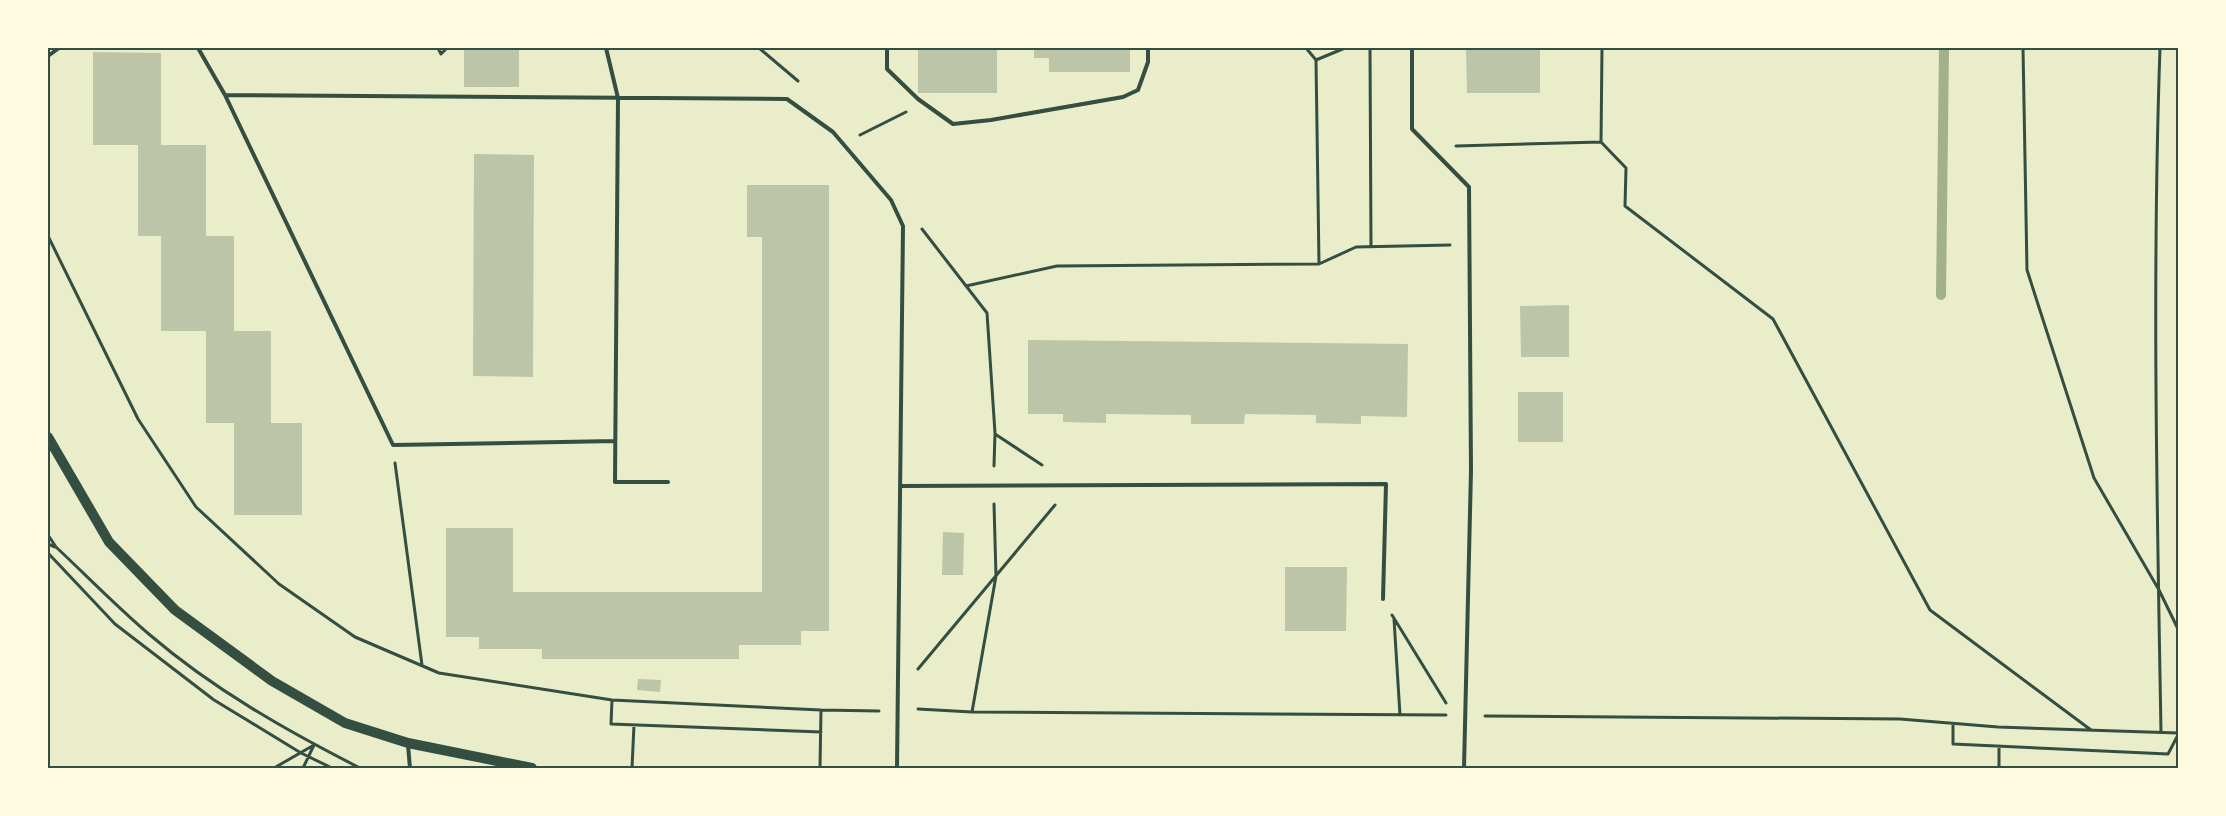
<svg xmlns="http://www.w3.org/2000/svg" width="2226" height="816" viewBox="0 0 2226 816" font-family="'Golos Text',sans-serif">
	<rect width="100%" height="100%" fill="#e9edc9"/>
	<g fill="none" stroke-linecap="round" stroke-linejoin="round">
		<!-- stream -->
		<path stroke="#a3b18a" stroke-width="10" d="M1941 295 1944 48"/>
	</g>
	<!-- building -->
	<path fill="#bcc5a7" d="M464 48H519V87H464Z
		M918 48H997V93H918Z
		M1034 48H1130V72H1049V58H1034Z
		M1466 48H1540V93H1467Z
		M93 52 161 53V145H206V236H234V331H271V423H302V515H234V423H206V331H161V236H138V145H93Z
		M474 154 534 155 533 377 473 376Z
		M747 185H829V631H801V645H739V659H542V649H479V637H446V528H513V592H762V237H747Z
		M1569 305V357H1521L1520 306Z
		M1028 340 1408 344 1407 417 1361 416V424L1316 423V415L1245 414 1244 424H1191V415L1106 414V423L1063 422V414H1028Z
		M1518 392H1563V442H1518Z
		M943 532 964 533 963 575H942Z
		M1285 567H1347L1346 631H1285Z
		M638 679 661 680 660 692 637 690Z"/>
	<g fill="none" stroke-linecap="round" stroke-linejoin="round">
		<!-- path -->
		<path stroke="#344e41" stroke-width="3" d="M438 48 441 54 447 48
			M759 48 798 81
			M1306 48 1316 60 1319 264 1356 247 1450 245
			M1370 48 1371 247
			M2023 48 2027 270 2094 478 2159 590 2178 629
			M2160 48C2152 275 2157 504 2161 732
			M1316 60 1345 48
			M860 135 906 112
			M1601 142 1626 168 1625 206 1773 319 1930 610 2091 730
			M1456 146 1601 142 1602 48
			M922 229 987 313 995 433 994 466
			M48 236 138 419 196 507 279 584 355 637 439 673 612 700 821 710 879 711
			M966 286 1057 266 1319 264
			M995 434 1042 465
			M395 463 422 665
			M48 535 56 547C87 576 117 607 150 635 213 689 287 731 360 768
			M48 544 55 547
			M48 553 115 624 214 700 301 753 332 768
			M1392 615 1446 703
			M1394 619 1400 715
			M918 669 1055 505
			M612 700 611 724 821 732
			M918 709 972 712 1446 715
			M972 712 996 576 994 504
			M1485 716 1900 719 1998 727 2178 733
			M1953 725V744L2168 754 2178 735
			M1999 746V768
			M274 768 314 745
			M303 768 314 745
			M632 768 634 725
			M820 768 821 710"/>
		<!-- service -->
		<path stroke="#344e41" stroke-width="4" d="M198 48 225 95 393 445 615 441
			M606 48 618 98 615 482H668
			M887 48V69L918 99 953 124 991 120 1123 97 1138 90 1148 62V48
			M1412 48V129L1469 187 1471 470 1464 768
			M48 56 59 48
			M225 95 787 99 833 132 891 200 903 226 897 768
			M900 486 1386 484 1383 599
			M408 745 410 768"/>
		<!-- secondary -->
		<path stroke="#344e41" stroke-width="10" d="M48 437 109 542 175 610 272 681 345 723 408 743 532 768"/>
	</g>
	<!-- border -->
	<rect width="2226" height="816" fill="none" stroke="#fefae0" stroke-width="98"/>
	<rect x="49" y="49" width="2128" height="718" fill="none" stroke="#344e41" stroke-width="2"/>
</svg>
